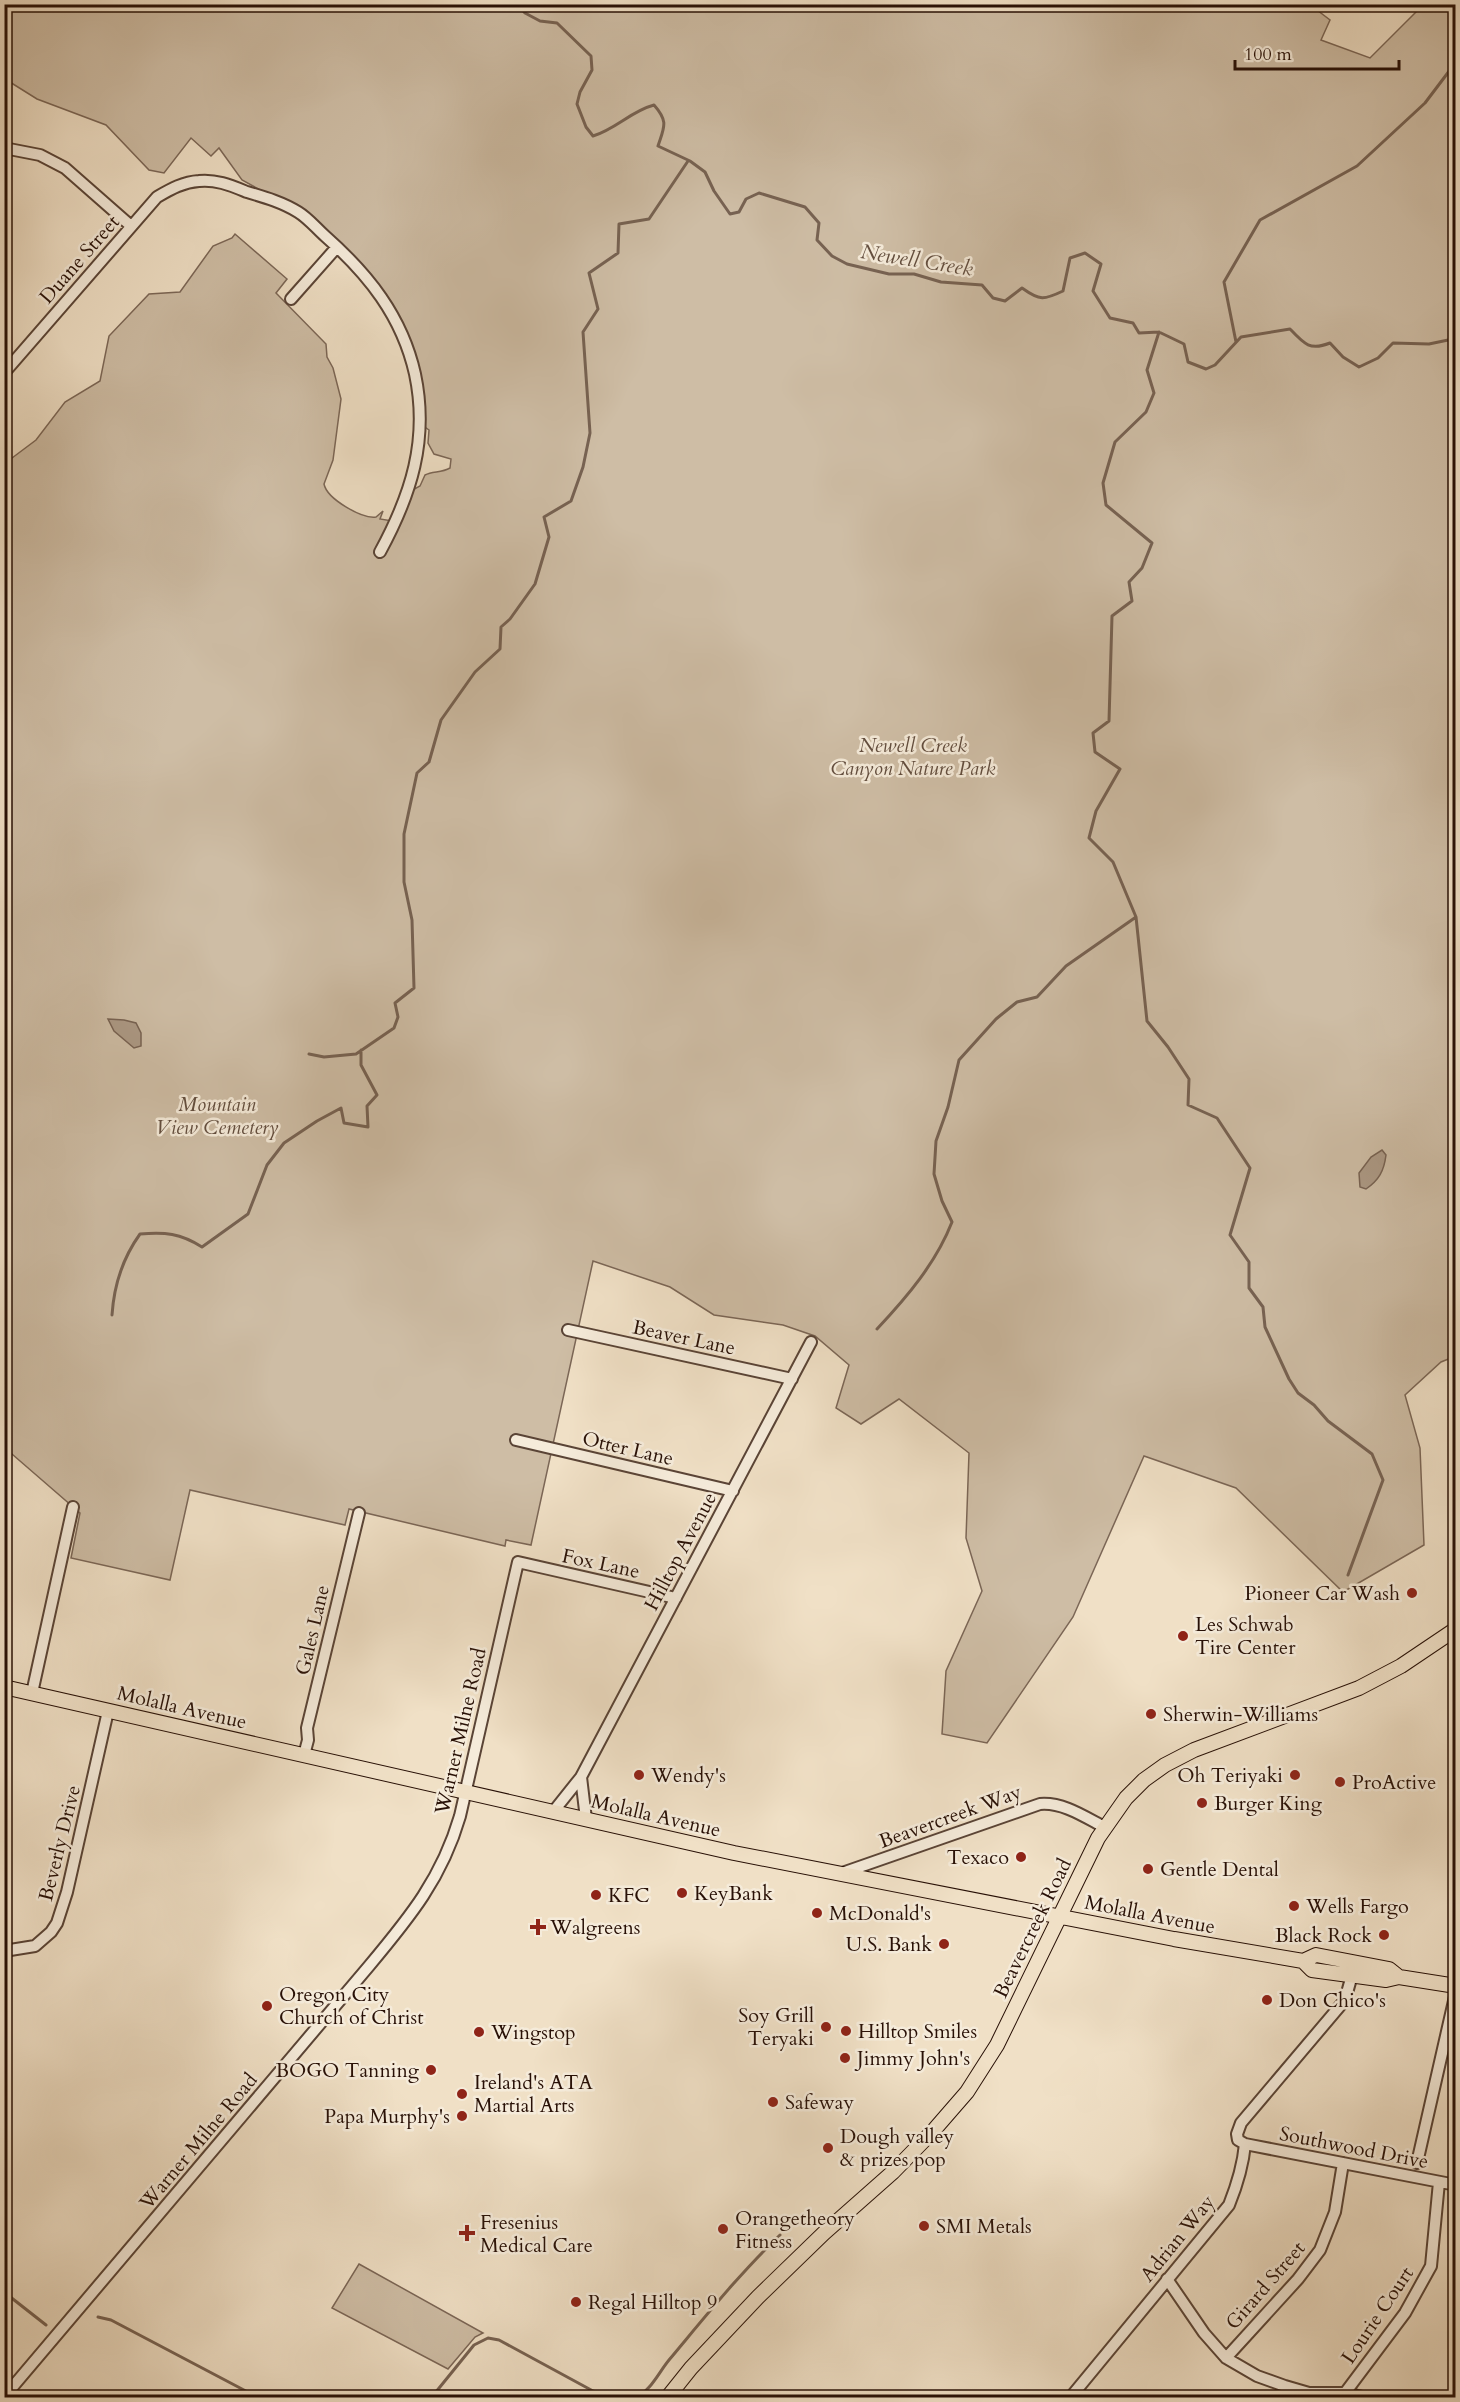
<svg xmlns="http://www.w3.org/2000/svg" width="1460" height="2402" viewBox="0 0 1460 2402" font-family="Cardo,serif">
	<rect width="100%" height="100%" fill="#f0e0c6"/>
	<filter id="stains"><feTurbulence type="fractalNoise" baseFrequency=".00333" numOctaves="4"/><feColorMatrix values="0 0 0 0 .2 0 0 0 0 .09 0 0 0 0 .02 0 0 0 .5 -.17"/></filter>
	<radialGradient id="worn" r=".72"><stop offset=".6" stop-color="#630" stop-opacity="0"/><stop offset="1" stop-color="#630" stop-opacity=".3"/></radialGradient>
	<!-- green -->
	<path fill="#cebda5" stroke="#7b6656" stroke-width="1.5" d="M1309 4 1330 20 1321 40 1370 58 1423 5H1455L1456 1356 1441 1362 1405 1395 1420 1448 1424 1545 1343 1592 1236 1488 1144 1456 1073 1617 987 1743 942 1734 946 1671 982 1591 966 1538 969 1453 899 1399 861 1424 836 1408 849 1365 815 1336 783 1325 714 1315 670 1287 593 1261 531 1545 506 1540 505 1546 349 1509 345 1525 190 1490 170 1580 71 1558 80 1513 5 1448 4 464 36 440 65 402 100 381 109 336 149 294 180 292 213 246 232 238 235 234 287 279 276 293 326 344 327 357 333 368 341 399 333 460 324 484C327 499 362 519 376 517L383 511 380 519 392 521 407 493 420 486 425 475C433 471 441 473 450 468L451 459 434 454 428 443 429 430 422 425 397 316 313 219 242 180 219 148 211 156 191 138 164 173 149 170 106 125 37 99 5 79V5Z
		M359 2264 483 2333 475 2337 448 2369 332 2308Z"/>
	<!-- water -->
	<path fill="#ac9985" stroke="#776252" stroke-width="1.5" d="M108 1019 124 1020 136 1023 141 1033V1046L134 1048 114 1031Z
		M1382 1150 1386 1155C1384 1171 1379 1180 1366 1189L1360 1187 1359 1173 1371 1157Z"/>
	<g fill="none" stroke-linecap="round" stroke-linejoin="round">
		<!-- stream -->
		<path stroke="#776252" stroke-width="3" d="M517 4 525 13 540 21 557 23 591 56 592 70 580 92 577 104 586 127 593 136C616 129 631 111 654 105 669 122 664 127 658 146L690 161 705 172 714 191 730 214 739 212 746 199 759 193 805 207 819 223 817 240 832 256 847 264 889 274H914L941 282 982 285 993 298 1005 301 1022 288C1040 301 1044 300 1063 291L1070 258 1085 253 1101 264 1093 291 1110 318 1133 323 1139 333 1159 332 1184 344 1188 362 1206 369 1215 365 1241 337 1290 329C1304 344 1310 351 1330 343L1343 357 1359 367 1378 358 1393 343 1429 344 1453 339 1456 341
			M1159 332 1147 370 1154 393 1146 412 1115 442 1103 483 1106 505 1152 543 1142 568 1129 582 1132 601 1112 616 1109 721 1093 733 1095 752 1120 769 1096 811 1089 838 1113 862 1136 917 1147 1021 1168 1047 1189 1079 1188 1105 1217 1118 1250 1168 1230 1235 1249 1262V1288L1263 1307 1265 1327 1289 1379 1298 1393 1314 1405 1328 1421 1372 1454 1383 1480 1348 1575
			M1236 342 1224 282 1260 220 1357 166 1425 103 1456 62
			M309 1054 324 1057 356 1054 394 1028 398 1017 395 1003 414 988 412 920 404 882V834L417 773 429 762 441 720 475 672 500 649 501 627 510 619 535 584 549 537 544 517 571 501 583 467 590 433 583 332 598 309 589 273 618 253 619 224 649 219 688 161
			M112 1315C114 1285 122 1259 140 1234 165 1232 180 1233 202 1247L248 1214 267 1165 284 1143 317 1121 341 1108 344 1123 368 1127 367 1106 377 1095 361 1065V1050
			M877 1329C907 1297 936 1263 952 1222L942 1201 934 1174 936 1141 948 1107 959 1060 996 1019 1017 1002 1037 997 1066 966 1136 917
			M4 2292 46 2325
			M98 2317 111 2320 259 2398
			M431 2398 474 2345 488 2338 499 2340 593 2391 610 2398
			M635 2398C650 2392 659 2372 669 2360 705 2317 740 2273 780 2235"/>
		<!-- minor casing -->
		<g stroke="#5a4436" stroke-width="14">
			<path id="minor" d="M4 148 40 155 65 168 131 226
				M291 299 337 247
				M4 373 157 197C171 189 183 182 199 181 216 179 232 186 247 192 264 197 282 202 298 212 308 218 316 228 325 236 368 274 402 316 415 374 429 440 411 495 380 552
				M568 1330 792 1379
				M516 1440 733 1491
				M32 1693 73 1507
				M304 1755 308 1740 307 1728 359 1513
				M581 1777 586 1819
				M553 1812 581 1777 811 1342
				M842 1873 1040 1804C1063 1802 1085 1817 1104 1827
				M4 1951 35 1946 51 1932 57 1923 67 1892 108 1711
				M1245 2144 1456 2185
				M1417 2163 1456 1992
				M1167 2279 1204 2333 1226 2358 1257 2376 1285 2386 1309 2393H1345L1367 2398
				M1226 2358 1298 2279 1320 2250 1335 2212 1343 2163
				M1345 2393 1405 2313 1431 2266 1439 2182
				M4 2397 369 1966C410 1917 442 1878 460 1816L518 1562 676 1598
				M1070 2398 1229 2205C1237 2185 1243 2166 1245 2144L1238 2140 1237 2134 1241 2123 1345 2000 1352 1975"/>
		</g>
		<!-- major casing -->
		<g stroke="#281006" stroke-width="16">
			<path id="major" d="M4 1687 734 1853 1174 1939 1303 1961 1316 1955 1389 1969 1399 1977
				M1303 1961 1312 1970 1386 1980 1399 1977 1456 1986
				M667 2398 691 2368 758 2297 824 2233 893 2172 934 2130 967 2092 997 2045 1098 1838 1126 1798 1144 1780 1165 1765 1194 1750 1359 1688 1401 1666 1456 1629"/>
		</g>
		<!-- minor -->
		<use href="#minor" stroke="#f5ebda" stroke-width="10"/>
		<!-- major -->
		<use href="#major" stroke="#f0e0c6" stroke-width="14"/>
	</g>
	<!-- markers -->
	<g fill="#8f2418" stroke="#f5ebda" stroke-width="2">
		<circle cx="1412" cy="1593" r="6"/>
		<circle cx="1183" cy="1636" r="6"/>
		<circle cx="1151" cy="1714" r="6"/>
		<circle cx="639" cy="1775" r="6"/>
		<circle cx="1295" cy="1775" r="6"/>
		<circle cx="1340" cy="1782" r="6"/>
		<circle cx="1202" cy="1803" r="6"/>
		<circle cx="1021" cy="1857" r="6"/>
		<circle cx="1148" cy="1869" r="6"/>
		<circle cx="682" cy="1893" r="6"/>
		<circle cx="596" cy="1895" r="6"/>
		<circle cx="1294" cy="1906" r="6"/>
		<circle cx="817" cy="1913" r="6"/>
		<path d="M535 1918h6v6h6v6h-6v6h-6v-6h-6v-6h6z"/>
		<circle cx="1384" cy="1935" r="6"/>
		<circle cx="944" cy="1944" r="6"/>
		<circle cx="1267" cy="2000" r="6"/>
		<circle cx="267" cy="2006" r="6"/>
		<circle cx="826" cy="2027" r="6"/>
		<circle cx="846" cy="2031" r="6"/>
		<circle cx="479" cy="2032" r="6"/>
		<circle cx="845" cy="2058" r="6"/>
		<circle cx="431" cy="2070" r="6"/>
		<circle cx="462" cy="2094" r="6"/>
		<circle cx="773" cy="2102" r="6"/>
		<circle cx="462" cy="2116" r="6"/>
		<circle cx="828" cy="2148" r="6"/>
		<circle cx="924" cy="2226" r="6"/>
		<circle cx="723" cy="2229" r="6"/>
		<path d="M464 2224h6v6h6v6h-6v6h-6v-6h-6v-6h6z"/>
		<circle cx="576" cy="2302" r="6"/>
	</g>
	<g text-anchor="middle" stroke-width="5" stroke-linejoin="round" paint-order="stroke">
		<!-- street labels -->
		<g font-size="20" fill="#281006" stroke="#f5ebda">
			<text transform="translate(79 259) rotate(-49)" y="7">Duane Street</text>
			<text transform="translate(684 1337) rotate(12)" y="7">Beaver Lane</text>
			<text transform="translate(628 1448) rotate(13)" y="7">Otter Lane</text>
			<text transform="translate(680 1551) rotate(-62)" y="7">Hilltop Avenue</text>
			<text transform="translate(601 1563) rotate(12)" y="7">Fox Lane</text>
			<text transform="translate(312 1630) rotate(-77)" y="7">Gales Lane</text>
			<text transform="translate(182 1707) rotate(13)" y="7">Molalla Avenue</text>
			<text transform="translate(460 1731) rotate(-77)" y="7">Warner Milne Road</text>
			<text transform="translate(656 1815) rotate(13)" y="7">Molalla Avenue</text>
			<text transform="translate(950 1816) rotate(-20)" y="7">Beavercreek Way</text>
			<text transform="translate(59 1843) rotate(-76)" y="7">Beverly Drive</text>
			<text transform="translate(1150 1914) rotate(11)" y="7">Molalla Avenue</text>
			<text transform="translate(1032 1928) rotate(-64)" y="7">Beavercreek Road</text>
			<text transform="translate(198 2141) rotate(-50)" y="7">Warner Milne Road</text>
			<text transform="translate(1354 2147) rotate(11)" y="7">Southwood Drive</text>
			<text transform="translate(1177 2238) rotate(-51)" y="7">Adrian Way</text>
			<text transform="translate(1265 2285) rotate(-49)" y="7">Girard Street</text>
			<text transform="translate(1377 2315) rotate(-56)" y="7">Lourie Court</text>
		</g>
		<!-- park labels -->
		<g font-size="20" font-style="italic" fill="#624d3e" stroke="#f5ebda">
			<text x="913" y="752">Newell Creek<tspan x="913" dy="23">Canyon Nature Park</tspan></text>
			<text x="217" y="1111">Mountain<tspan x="217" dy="23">View Cemetery</tspan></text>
		</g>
		<!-- poi labels -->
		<g font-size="20" fill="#281006" stroke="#f5ebda" text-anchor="start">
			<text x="1400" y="1600" text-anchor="end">Pioneer Car Wash</text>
			<text x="1195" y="1631">Les Schwab<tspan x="1195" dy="23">Tire Center</tspan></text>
			<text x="1163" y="1721">Sherwin-Williams</text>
			<text x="651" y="1782">Wendy's</text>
			<text x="1283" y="1782" text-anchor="end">Oh Teriyaki</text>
			<text x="1352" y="1789">ProActive</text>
			<text x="1214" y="1810">Burger King</text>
			<text x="1009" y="1864" text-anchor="end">Texaco</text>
			<text x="1160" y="1876">Gentle Dental</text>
			<text x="694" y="1900">KeyBank</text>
			<text x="608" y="1902">KFC</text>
			<text x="1306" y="1913">Wells Fargo</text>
			<text x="829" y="1920">McDonald's</text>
			<text x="550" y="1934">Walgreens</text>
			<text x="1372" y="1942" text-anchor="end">Black Rock</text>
			<text x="932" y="1951" text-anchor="end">U.S. Bank</text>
			<text x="279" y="2001">Oregon City<tspan x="279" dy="23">Church of Christ</tspan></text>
			<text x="1279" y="2007">Don Chico's</text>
			<text x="814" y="2022" text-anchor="end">Soy Grill<tspan x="814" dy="23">Teryaki</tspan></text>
			<text x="858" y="2038">Hilltop Smiles</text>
			<text x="491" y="2039">Wingstop</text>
			<text x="857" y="2065">Jimmy John's</text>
			<text x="419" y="2077" text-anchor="end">BOGO Tanning</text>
			<text x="474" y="2089">Ireland's ATA<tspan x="474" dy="23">Martial Arts</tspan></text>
			<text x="785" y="2109">Safeway</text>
			<text x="450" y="2123" text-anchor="end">Papa Murphy's</text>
			<text x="840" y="2143">Dough valley<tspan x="840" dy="23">&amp; prizes pop</tspan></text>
			<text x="735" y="2225">Orangetheory<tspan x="735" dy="23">Fitness</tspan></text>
			<text x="480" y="2229">Fresenius<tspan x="480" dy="23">Medical Care</tspan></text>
			<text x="936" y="2233">SMI Metals</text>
			<text x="588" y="2309">Regal Hilltop 9</text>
		</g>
		<!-- water labels -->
		<g font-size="21" font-style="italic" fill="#634e3f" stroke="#f5ebda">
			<text transform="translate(917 260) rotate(9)" y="7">Newell Creek</text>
		</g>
	</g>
	<!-- margin -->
	<rect width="1460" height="2402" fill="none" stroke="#f0e0c6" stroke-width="24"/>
	<rect x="6" y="6" width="1448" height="2390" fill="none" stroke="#281006" stroke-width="3"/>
	<rect x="12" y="12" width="1436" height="2378" fill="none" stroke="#281006" stroke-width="1.5"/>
	<!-- scale -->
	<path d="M1235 60v9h164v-9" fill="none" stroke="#281006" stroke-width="3"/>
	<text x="1244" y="60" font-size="18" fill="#281006" stroke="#f5ebda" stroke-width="4.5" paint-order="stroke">100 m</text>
	<rect width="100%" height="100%" filter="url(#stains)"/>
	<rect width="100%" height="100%" fill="url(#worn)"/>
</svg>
